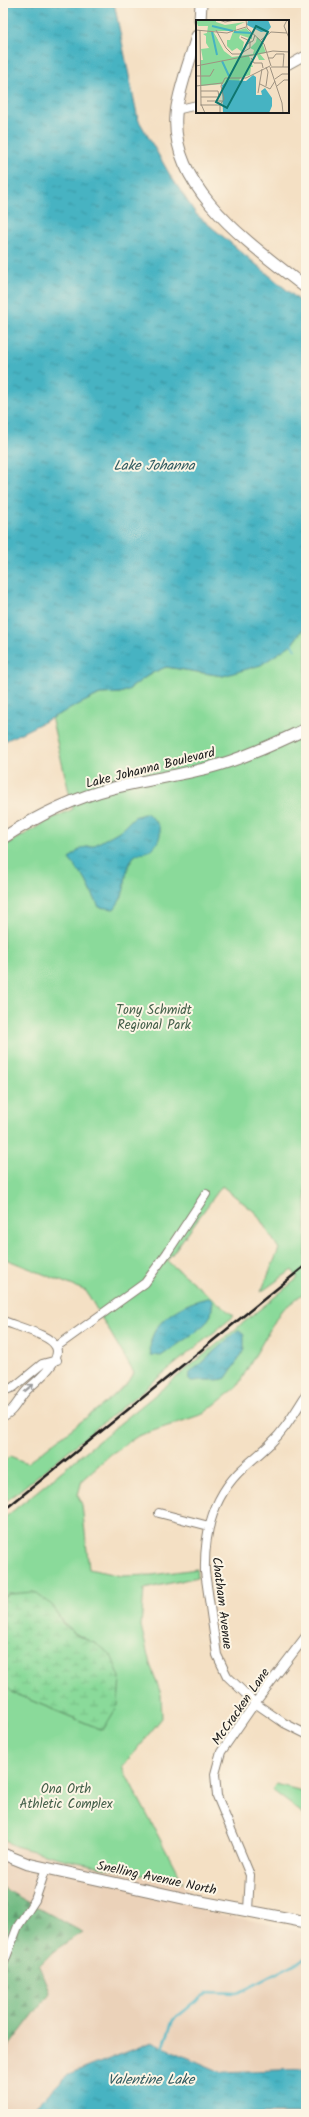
<svg xmlns="http://www.w3.org/2000/svg" width="309" height="2117" viewBox="0 0 309 2117" font-family="Kalam,sans-serif">
	<defs>
		<pattern id="forest-firs" width="22" height="20" patternUnits="userSpaceOnUse"><rect width="22" height="20" fill="#6fba82"/><path d="M5 1l3.5 6h-7zM16 11l3.5 6h-7z" fill="#5a966a"/></pattern>
		<pattern id="wetland-marsh" width="20" height="14" patternUnits="userSpaceOnUse"><rect width="20" height="14" fill="#8ada9a"/><path d="M1 5h8M5 5V1M11 12h8M15 12V8" fill="none" stroke="#76ba84"/></pattern>
		<pattern id="water-ripples" width="26" height="14" patternUnits="userSpaceOnUse"><rect width="26" height="14" fill="#46b3c2"/><path d="M2 4q2-2 4 0t4 0M15 11q2-2 4 0t4 0" fill="none" stroke="#3a919d"/></pattern>
	</defs>
	<rect width="100%" height="100%" fill="#fcf5e5"/>
	<filter id="ink" filterUnits="userSpaceOnUse"><feTurbulence type="fractalNoise" baseFrequency=".025" numOctaves="2"/><feDisplacementMap in="SourceGraphic" scale="8" xChannelSelector="R" yChannelSelector="G"/><feConvolveMatrix kernelMatrix="1 2 1 2 8 2 1 2 1" color-interpolation-filters="sRGB"/></filter>
	<filter id="wash" filterUnits="userSpaceOnUse"><feTurbulence type="fractalNoise" baseFrequency=".012" numOctaves="4" result="noise"/><feDisplacementMap in="SourceGraphic" scale="16" xChannelSelector="R" yChannelSelector="G"/><feGaussianBlur stdDeviation="0.9" result="paint"/><feColorMatrix in="noise" values="0 0 0 0 0 0 0 0 0 0 0 0 0 0 0 0 0 1.4 0 .05"/><feComposite in="paint" operator="in"/></filter>
	<g filter="url(#wash)">
		<rect width="100%" height="100%" fill="#f4e0c4"/>
		<!-- built -->
		<path fill="#ebd2b9" d="M3 1683 122 1766 196 1909 306 1932V2114H3Z"/>
		<!-- green -->
		<path fill="#8ada9a" stroke="#537b5b" d="M306 625V1291L280 1312 237 1387 203 1414 138 1436 111 1454 82 1480 78 1495 82 1505 89 1569 121 1576 152 1575 197 1569 198 1577 144 1589 141 1626 150 1664 161 1694 162 1718 122 1767 183 1883 67 1860 15 1846 3 1840V1683L13 1693 103 1730 96 1644C72 1633 65 1629 53 1606L9 1594 3 1597V1519L298 1278 292 1270 261 1292 279 1249 256 1213 222 1186 167 1261 234 1316 3 1504V1463L10 1456 27 1463 104 1404 128 1383 134 1373 86 1291 3 1258V847L51 819 73 809 51 717 100 694 120 693 128 690 150 674 166 667 223 676 292 644Z
			M276 1784 306 1792V1816L272 1790Z"/>
		<!-- forest -->
		<path fill="url(#forest-firs)" stroke="#466b4f" d="M3 1888 82 1932 54 1951 39 1966 50 1993 3 2054Z"/>
		<!-- wetland -->
		<path fill="url(#wetland-marsh)" stroke="#537b5b" d="M34 1592 53 1606 63 1624 78 1636 96 1644 111 1655 120 1677 118 1705 103 1730 13 1693 3 1683V1597L9 1594Z"/>
		<!-- water -->
		<path fill="url(#water-ripples)" stroke="#31686f" d="M3 3H114L138 119 170 175 196 214 306 306V625L292 644 261 665 223 676 166 667 150 674 128 690 120 693 100 694 3 742Z
			M147 813C157 823 165 828 157 843 155 846 152 850 148 851 141 854 135 852 131 861 122 878 129 891 114 909L99 907 85 879 69 859 81 848 93 846 121 830 134 817Z
			M209 1298 213 1301 211 1315 205 1324 193 1334 161 1356 151 1355C144 1324 183 1302 209 1298Z
			M238 1330 244 1335V1349L242 1354 226 1378C218 1382 203 1378 191 1382L188 1379 190 1373Z
			M152 2042 221 2072 306 2069V2114H28L66 2076Z"/>
		<g fill="none" stroke-linecap="round" stroke-linejoin="round">
			<!-- stream -->
			<path stroke="#46b3c2" stroke-width="2.5" d="M292 644 295 649
				M163 2048 173 2020 208 1992 238 1993 306 1958"/>
		</g>
	</g>
	<g filter="url(#ink)">
		<g fill="none" stroke-linecap="round" stroke-linejoin="round">
			<!-- street casing -->
			<g stroke="#887e70" stroke-width="10">
				<path id="street" d="M288 65 306 55
					M176 110 197 105
					M3 1321C53 1339 82 1343 28 1389 19 1397 14 1413 3 1416
					M56 1347 145 1283 167 1253 206 1194
					M3 1391 14 1387 42 1364 57 1360
					M306 1395C295 1412 285 1430 270 1444 260 1454 248 1463 238 1473 212 1500 204 1536 205 1572L217 1655 227 1676 255 1703 284 1723 306 1734
					M159 1513 209 1526
					M248 1910 250 1875 217 1796 215 1774 221 1752 255 1703 306 1636
					M3 1965 18 1926 35 1900 46 1868"/>
			</g>
			<!-- secondary casing -->
			<g stroke="#887e70" stroke-width="13">
				<path id="secondary" d="M200 21 201 3
					M197 36C191 58 177 94 176 115 170 191 255 247 306 288
					M3 838C37 816 73 798 113 788 144 780 176 776 208 768 242 759 274 744 306 729
					M3 1854 28 1864 196 1901 306 1922"/>
			</g>
			<!-- street -->
			<use href="#street" stroke="#fff" stroke-width="8"/>
			<!-- secondary -->
			<use href="#secondary" stroke="#fff" stroke-width="11"/>
			<!-- rail -->
			<path stroke="#1c1c1c" stroke-width="2.5" d="M3 1511 306 1265"/>
		</g>
		<!-- one-way arrows -->
		<defs><path id="oneway-shaft" d="M-6 0H5M1.5-3L5.5 0L1.5 3" fill="none" stroke-width="1.6" stroke-linecap="round" stroke-linejoin="round"/></defs>
		<use stroke="#999" href="#oneway-shaft" transform="translate(29 1388) rotate(-40)"/>
	</g>
	<g text-anchor="middle" stroke-width="4" stroke-linejoin="round" paint-order="stroke">
		<!-- street labels -->
		<g font-size="13" fill="#1c1c1c" stroke="#fcf5e5">
			<text transform="translate(150 767) rotate(-14)" y="5">Lake Johanna Boulevard</text>
			<text transform="translate(223 1603) rotate(83)" y="5">Chatham Avenue</text>
			<text transform="translate(240 1706) rotate(-55)" y="5">McCracken Lane</text>
			<text transform="translate(157 1877) rotate(12)" y="5">Snelling Avenue North</text>
		</g>
		<!-- park labels -->
		<g font-size="13" fill="#425e48" stroke="#fcf5e5">
			<text x="154" y="1014">Tony Schmidt<tspan x="154" dy="15">Regional Park</tspan></text>
			<text x="66" y="1793">Ona Orth<tspan x="66" dy="15">Athletic Complex</tspan></text>
		</g>
		<!-- water labels -->
		<g font-size="14" font-style="italic" fill="#2d585e" stroke="#fcf5e5">
			<text x="154" y="470">Lake Johanna</text>
			<text x="151" y="2084">Valentine Lake</text>
		</g>
	</g>
	<!-- overview -->
	<g transform="translate(196 20)">
		<rect width="93" height="93" fill="#f4e0c4"/>
		<path d="M0 0H20V2L29 5 49 2 40 6V11H17L28 31 36 37 57 34 58 30 54 28 60 22 61 17 66 22 70 33 64 34 69 40H63L61 35 53 36 57 47H55L54 55 44 58 43 62 33 60 27 64 5 66V40H7L5 29 13 28 10 23V16L7 14 11 13 12 6H2ZM50 8 56 14V19L44 15 43 18 48 22 46 32 41 28 36 31 31 26V20H34L37 12Z" fill="#8ada9a"/>
		<path d="M12 12H17L22 20 18 24 21 26V35L25 40H18L20 35 15 29 17 25 13 22ZM26 42 35 55 31 56 26 50 30 56 22 62 17 52 22 50 20 43Z" fill="#8ada9a"/>
		<path d="M52 0H72L75 7 72 11 65 12 51 5ZM57 55 60 57V75H66L65 71 69 68 76 78V86L73 93H27L26 65 33 60 50 61Z" fill="#46b3c2"/>
		<path fill="none" stroke="#46b3c2" stroke-width="2" d="M16 6 37 11M16 12 21 35M38 12 55 13M26 41 33 56"/>
		<path fill="none" stroke="#9e9281" stroke-width="1" d="M23 0 29 2 39 0M50 0 51 8 68 24 75 46M91 0 88 6 93 18M0 10 31 13 50 7M4 10 5 84 9 93M20 10 30 28 36 34H44L54 28V21L45 17M65 20 75 12 91 13M49 25 57 21 59 15M55 38 58 43H66L67 48M72 38H77L80 34H88L87 47M0 46 77 31 93 32M70 47 72 52 70 66M74 47 86 83 87 93M75 47H93M0 50V85M0 56H14L18 49M79 59 86 54H93M64 64 74 69 79 61M0 66 26 63M81 66 88 60H93M5 71H22L23 77H5M62 73 66 49M11 81H26M4 85H24M24 93V85L28 79 25 66 29 58H50L74 46"/>
		<path fill="#0f766e" fill-opacity="0.15" stroke="#0f766e" stroke-width="2" d="M60 6 72 12 31 88 20 82Z"/>
		<rect width="93" height="93" fill="none" stroke="#1c1c1c" stroke-width="2"/>
	</g>
	<!-- margin -->
	<rect width="309" height="2117" fill="none" stroke="#fcf5e5" stroke-width="16"/>
</svg>
